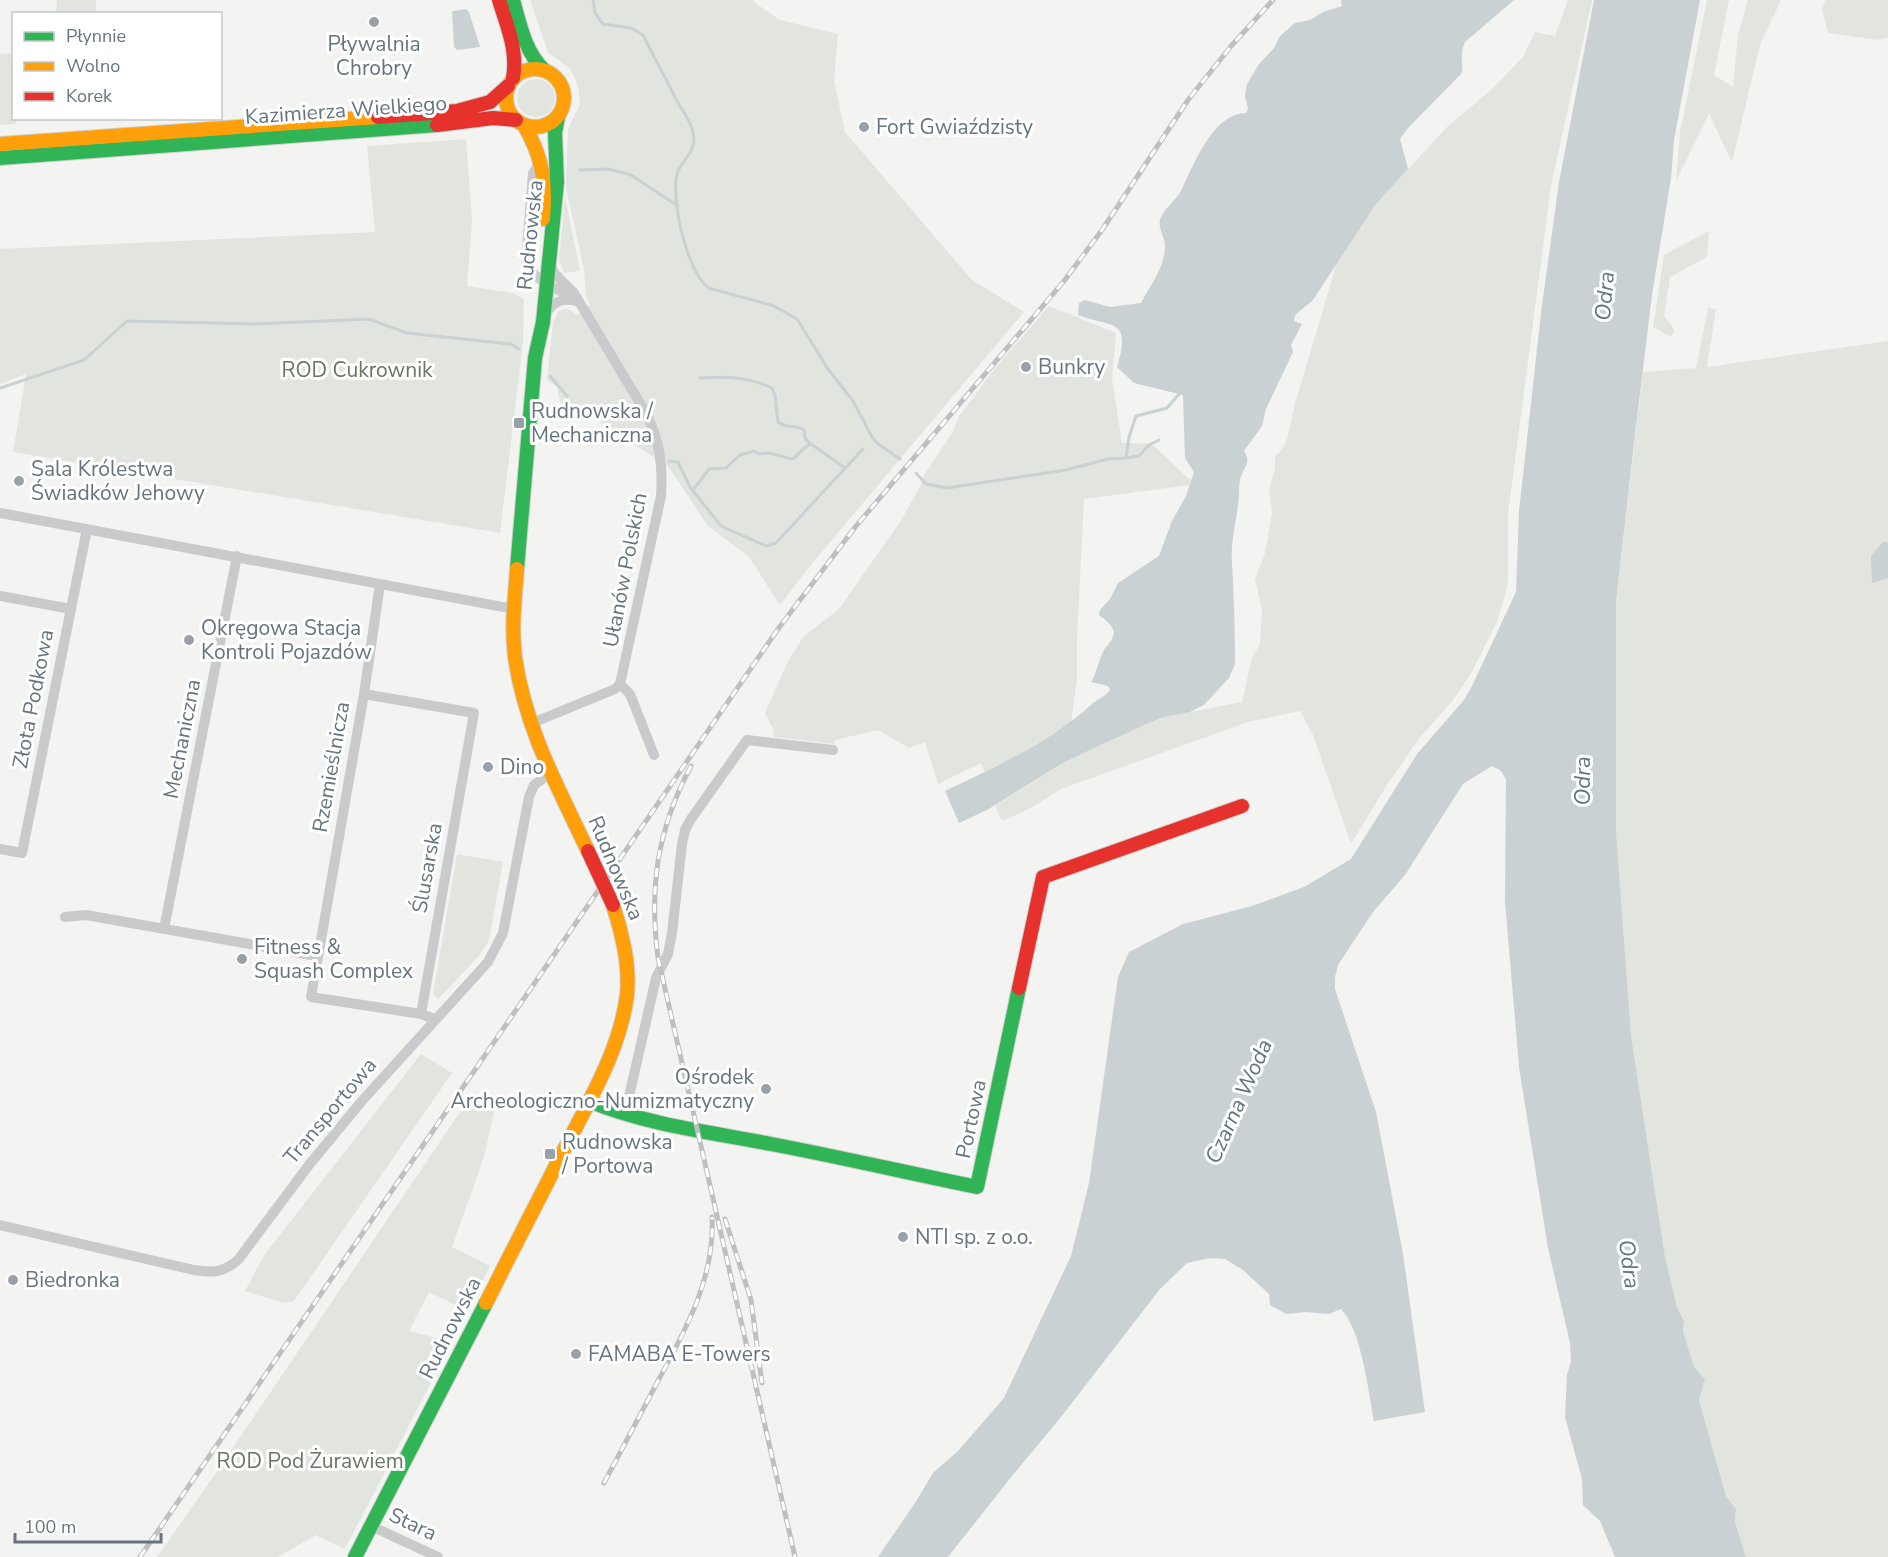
<svg xmlns="http://www.w3.org/2000/svg" width="1888" height="1557" viewBox="0 0 1888 1557" font-family="'Nunito Sans',sans-serif">
	<rect width="100%" height="100%" fill="#f3f3f1"/>
	<!-- green -->
	<path fill="#e2e5df" d="M57 0H96V13H56Z
		M530 0H753L755 3 780 20 838 34 834 80 845 132 971 279 1024 312 810 566 780 605 749 557 707 525 668 466 607 428 588 411 561 405 557 387 547 380 553 322 558 312 566 308 577 315 590 305 586 296 584 270 566 187 568 129 580 104 579 91 575 78 570 69 548 52Z
		M1568 0H1592L1551 186 1508 514V581L1505 596 1496 624 1472 672 1453 700 1418 740 1387 785 1351 844 1313 735 1300 711 1248 722 1061 789 1029 809 1002 821 995 806 1061 764 1129 731 1160 718 1242 702 1252 658 1260 644 1262 609 1255 579 1265 553 1272 512 1269 489 1275 469V456L1281 451 1287 439 1295 404 1337 262 1376 204 1447 127 1491 90 1523 57 1535 32 1555 36Z
		M1707 0H1729L1714 75 1733 87 1738 35 1748 0H1781L1760 45 1732 162 1709 114 1676 181 1680 132Z
		M1826 0H1888V37L1879 40 1828 33 1822 9Z
		M11 53 14 118 16 119V124L0 125V54Z
		M517 98a19 19 0 1 1 38 0a19 19 0 1 1-38 0Z
		M466 139 472 221 467 286 513 293 524 299 523 343 500 533 13 452 26 374 0 384V249L375 232 367 146Z
		M565 197 580 271 564 273 559 260Z
		M1709 231 1707 257 1670 277 1664 316 1675 330 1671 337 1653 327 1664 255Z
		M1049 306 1116 333 1112 379 1122 443 1152 444 1191 481 1190 485 1084 499 1077 639V679L1071 723 1020 754 985 772 981 763 938 784 925 742 909 748 878 730 835 740 834 744 774 737 773 729 765 713 789 659 804 636 839 609 900 522 921 485 924 475 952 433 960 415 996 367Z
		M1708 308 1716 309 1707 367 1888 341V1557H1746L1735 1522 1736 1509 1726 1496 1699 1400 1705 1379 1694 1367 1683 1331 1684 1321 1677 1307 1665 1257 1631 1037 1616 848V602L1643 372 1696 368Z
		M457 854 503 862 489 941 479 956 438 999 433 994Z
		M421 1054 452 1073 294 1301 285 1303 245 1291 265 1254Z
		M473 1093 497 1098 484 1157 452 1247 490 1266 467 1311 429 1292 409 1331 452 1342 345 1549 316 1535 278 1557H157L211 1480Z"/>
	<!-- water -->
	<path fill="#c9d1d3" d="M1341 0H1514L1465 42C1458 57 1465 64 1461 74L1408 128 1400 139 1408 169 1376 204 1313 300 1295 315 1294 321 1302 324 1291 345 1293 352 1266 409 1262 426 1244 451C1251 462 1245 466 1241 476 1239 481 1239 488 1239 494 1238 517 1230 540 1232 563 1234 597 1235 631 1235 664L1229 678 1204 705 1190 712 1160 718 1096 747 1061 764 987 810 959 823 945 791C997 766 1049 743 1092 704 1098 699 1106 696 1110 690L1108 686 1091 682C1097 672 1099 659 1104 650 1107 645 1113 640 1114 633 1114 626 1104 619 1099 615L1100 610 1110 599 1118 583 1159 556 1172 521 1186 496 1194 472 1185 458 1183 395 1134 383 1117 367C1132 317 1112 328 1078 315L1079 303 1085 300 1110 307 1141 303C1150 286 1164 268 1165 248 1166 237 1156 228 1161 217 1166 207 1176 200 1181 191 1194 165 1212 114 1246 113L1248 109 1245 96 1247 84 1259 64 1274 48 1280 36 1295 23 1310 20 1323 12 1342 6Z
		M1594 0H1700L1674 140 1671 178 1652 295 1636 426 1616 602V832L1631 1036 1665 1257 1677 1307 1684 1321 1683 1331 1694 1367 1705 1379 1699 1400 1726 1496 1736 1509 1735 1522 1746 1557H1615L1600 1521 1583 1505 1582 1479 1565 1417 1567 1375 1571 1361 1570 1343 1548 1248 1519 1067 1505 901 1506 779 1500 770 1492 766 1463 784 1405 875 1373 912 1338 965 1335 977V989L1376 1112 1403 1254 1425 1412 1374 1421C1368 1390 1362 1331 1341 1309L1329 1314 1305 1312 1286 1314 1270 1305 1269 1294 1243 1270 1225 1259 1210 1258 1187 1263 1160 1289 1061 1417 1012 1476 948 1557H878L915 1503 933 1473 958 1451 1004 1398 1071 1256 1089 1183 1118 977 1129 952 1183 924 1252 906 1304 887 1351 859 1417 754 1464 700 1472 686 1516 592 1519 511 1541 313 1559 182Z
		M466 9 469 12 480 47 457 50 454 47 452 12 453 11Z
		M1883 542H1888V578L1872 583 1871 556Z"/>
	<g fill="none" stroke-linecap="round" stroke-linejoin="round">
		<!-- stream -->
		<path stroke="#c9d1d3" stroke-width="3" d="M593 0 595 13 603 24 631 28 643 35C654 57 666 79 677 101 682 110 690 120 692 129 699 150 685 156 678 171 669 194 687 274 709 288L774 306 797 319 828 369 853 401 872 437 877 443 900 459
			M580 170 609 169 631 175 678 206
			M550 376 567 396
			M700 378C726 376 749 377 772 388L775 395 778 422C789 430 795 423 804 430L805 438 810 444
			M0 388 84 360 127 321 255 324 369 319 407 333 511 344 519 349
			M1126 458 1139 456 1149 445 1159 440
			M669 461 678 462 690 487 721 526 766 546 776 543 863 449
			M916 473 926 484 947 488 1066 470 1108 459 1126 458 1129 437 1136 416 1167 408 1179 394
			M693 490 709 469 726 468 740 455 754 451 759 454 769 453 792 459C800 455 802 447 811 444L845 468"/>
		<!-- fast casing -->
		<g stroke="#d0d0d0" stroke-width="16">
			<path id="fast" d="M513 0C520 25 525 52 544 70
				M0 158 437 125
				M517 569 535 358 543 322 557 182 555 133 558 117
				M589 1101C648 1125 709 1132 771 1144 840 1157 908 1173 977 1187L1019 988
				M355 1557 486 1303"/>
		</g>
		<!-- slow casing -->
		<g stroke="#d0d0d0" stroke-width="16">
			<path id="slow" d="M506 98a29 29 0 1 1 58 0a29 29 0 1 1-58 0Z
				M524 125C543 158 546 181 543 219
				M0 144 378 117
				M517 569C515 598 511 628 515 657 525 728 558 787 588 851
				M486 1303C512 1251 539 1199 565 1148 590 1099 620 1050 627 995 630 964 622 934 613 905"/>
		</g>
		<!-- jam casing -->
		<g stroke="#d0d0d0" stroke-width="16">
			<path id="jam" d="M499 0C507 26 518 50 513 78
				M378 117 457 111 490 102 508 86
				M437 125 493 118 516 120
				M1019 988 1043 877 1242 806"/>
		</g>
		<!-- street -->
		<path stroke="#c8cacb" stroke-width="10" d="M542 160 533 173 526 261C533 282 561 289 577 301
			M545 316C551 303 562 297 576 301
			M0 513 514 609
			M380 584 364 694 311 997 421 1014 435 1019
			M0 596 71 609
			M620 684 630 694 654 755
			M364 694 474 713 421 1014
			M530 724 615 689 620 684 661 496C663 467 660 442 647 415L574 293 555 274 550 265
			M0 849 22 853 87 529
			M65 917 86 915 317 956
			M164 929 237 556
			M625 1114 656 978 668 954 672 933 682 844 685 830 691 819 747 740 833 750
			M0 1225 194 1270C212 1273 223 1273 238 1260L309 1165 361 1102 488 962 503 933 529 797 534 785 551 773
			M371 1526 438 1557"/>
		<!-- fast -->
		<use href="#fast" stroke="#30b455" stroke-width="14"/>
		<!-- slow -->
		<use href="#slow" stroke="#ff9f0a" stroke-width="14"/>
		<!-- jam -->
		<use href="#jam" stroke="#e5322d" stroke-width="14"/>
		<!-- rail casing -->
		<g stroke="#bebfc0" stroke-width="5">
			<path id="rail" d="M691 766C657 830 649 887 658 958L795 1557
				M725 1219 751 1300 762 1383
				M604 1483C622 1449 640 1415 658 1381 686 1329 715 1278 712 1217
				M140 1557 778 629 856 526 1064 281 1102 230 1188 100 1232 45 1273 0"/>
		</g>
		<!-- rail -->
		<use href="#rail" stroke="#fff" stroke-width="3" stroke-dasharray="9" stroke-linecap="butt"/>
		<!-- jam-bridge casing -->
		<g stroke="#d0d0d0" stroke-width="16" stroke-linecap="butt">
			<path id="jam-bridge" d="M588 851 613 905"/>
		</g>
		<!-- jam-bridge -->
		<use href="#jam-bridge" stroke="#e5322d" stroke-width="14"/>
	</g>
	<!-- markers -->
	<g fill="#97a1a7" stroke="#fff" stroke-width="2">
		<circle cx="374" cy="22" r="6"/>
		<circle cx="864" cy="127" r="6"/>
		<circle cx="1026" cy="367" r="6"/>
		<rect x="513" y="417" width="12" height="12" rx="3"/>
		<circle cx="19" cy="481" r="6"/>
		<circle cx="189" cy="640" r="6"/>
		<circle cx="488" cy="767" r="6"/>
		<circle cx="242" cy="959" r="6"/>
		<circle cx="766" cy="1089" r="6"/>
		<rect x="544" y="1148" width="12" height="12" rx="3"/>
		<circle cx="903" cy="1237" r="6"/>
		<circle cx="13" cy="1280" r="6"/>
		<circle cx="576" cy="1354" r="6"/>
	</g>
	<g text-anchor="middle" stroke-width="6" stroke-linejoin="round" paint-order="stroke">
		<!-- poi labels -->
		<g font-size="21" fill="#65757f" stroke="#fff" text-anchor="start">
			<text x="374" y="51" text-anchor="middle">Pływalnia<tspan x="374" dy="24">Chrobry</tspan></text>
			<text x="876" y="134">Fort Gwiaździsty</text>
			<text x="1038" y="374">Bunkry</text>
			<text x="531" y="418">Rudnowska /<tspan x="531" dy="24">Mechaniczna</tspan></text>
			<text x="31" y="476">Sala Królestwa<tspan x="31" dy="24">Świadków Jehowy</tspan></text>
			<text x="201" y="635">Okręgowa Stacja<tspan x="201" dy="24">Kontroli Pojazdów</tspan></text>
			<text x="500" y="774">Dino</text>
			<text x="254" y="954">Fitness &amp;<tspan x="254" dy="24">Squash Complex</tspan></text>
			<text x="754" y="1084" text-anchor="end">Ośrodek<tspan x="754" dy="24">Archeologiczno-Numizmatyczny</tspan></text>
			<text x="562" y="1149">Rudnowska<tspan x="562" dy="24">/ Portowa</tspan></text>
			<text x="915" y="1244">NTI sp. z o.o.</text>
			<text x="25" y="1287">Biedronka</text>
			<text x="588" y="1361">FAMABA E-Towers</text>
		</g>
		<!-- street labels -->
		<g font-size="21" fill="#65757f" stroke="#fff">
			<text transform="translate(346 110) rotate(-4)" y="7">Kazimierza Wielkiego</text>
			<text transform="translate(530 235) rotate(-84)" y="7">Rudnowska</text>
			<text transform="translate(625 570) rotate(-79)" y="7">Ułanów Polskich</text>
			<text transform="translate(33 699) rotate(-79)" y="7">Złota Podkowa</text>
			<text transform="translate(182 739) rotate(-79)" y="7">Mechaniczna</text>
			<text transform="translate(331 767) rotate(-80)" y="7">Rzemieślnicza</text>
			<text transform="translate(427 868) rotate(-80)" y="7">Ślusarska</text>
			<text transform="translate(616 868) rotate(67)" y="7">Rudnowska</text>
			<text transform="translate(330 1111) rotate(-50)" y="7">Transportowa</text>
			<text transform="translate(971 1119) rotate(-78)" y="7">Portowa</text>
			<text transform="translate(450 1328) rotate(-63)" y="7">Rudnowska</text>
			<text transform="translate(413 1524) rotate(25)" y="7">Stara</text>
		</g>
		<!-- park labels -->
		<g font-size="21" fill="#687763" stroke="#fff">
			<text x="357" y="377">ROD Cukrownik</text>
			<text x="310" y="1468">ROD Pod Żurawiem</text>
		</g>
		<!-- water labels -->
		<g font-size="22" font-style="italic" fill="#60777d" stroke="#fff">
			<text transform="translate(1604 296) rotate(-85)" y="8">Odra</text>
			<text transform="translate(1582 781) rotate(-90)" y="8">Odra</text>
			<text transform="translate(1238 1101) rotate(-66)" y="8">Czarna Woda</text>
			<text transform="translate(1630 1264) rotate(82)" y="8">Odra</text>
		</g>
	</g>
	<!-- legend -->
	<rect x="12" y="12" width="210" height="108" fill="#ffffff" stroke="#c1c8cc" stroke-width="1.5"/>
	<rect x="24" y="32" width="30" height="9" fill="#30b455" stroke="#c1c8cc" stroke-width="1.5"/>
	<text x="66" y="42" font-size="18" fill="#65757f">Płynnie</text>
	<rect x="24" y="62" width="30" height="9" fill="#ff9f0a" stroke="#c1c8cc" stroke-width="1.5"/>
	<text x="66" y="72" font-size="18" fill="#65757f">Wolno</text>
	<rect x="24" y="92" width="30" height="9" fill="#e5322d" stroke="#c1c8cc" stroke-width="1.5"/>
	<text x="66" y="102" font-size="18" fill="#65757f">Korek</text>
	<!-- scale -->
	<path d="M15 1533v9h146v-9" fill="none" stroke="#65757f" stroke-width="3"/>
	<text x="24" y="1533" font-size="18" fill="#65757f" stroke="#ffffff" stroke-width="4.5" paint-order="stroke">100 m</text>
</svg>
